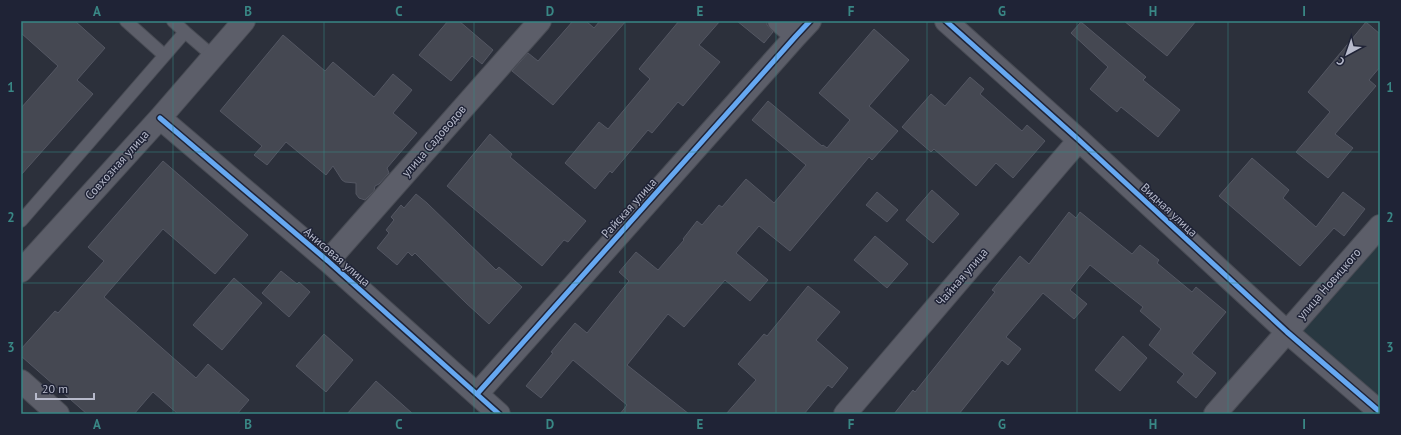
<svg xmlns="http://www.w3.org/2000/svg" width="1401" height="435" viewBox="0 0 1401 435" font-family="'PT Sans',sans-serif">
	<rect width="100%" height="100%" fill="#2c303b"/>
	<!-- green -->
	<path fill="#293841" d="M1380 238V398L1306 338 1303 328Z"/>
	<!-- building -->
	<path fill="#454852" stroke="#545763" d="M21 21H75L105 48 77 80 93 94 21 175V108L58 66 21 33Z
		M448 21H459L493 50 482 64 472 56 451 81 419 55Z
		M573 21H586L594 28 600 21H626L553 105 512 71 528 53 538 61Z
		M679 21H720L699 45 720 62 683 106 678 102 652 133 648 130 612 173 610 171 595 189 565 163 599 122 608 129 650 79 639 69Z
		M737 21H767V25L773 32 764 43Z
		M1124 21H1196L1167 56Z
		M1081 22 1146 77 1143 80 1180 110 1158 137 1121 107 1117 112 1090 89 1108 67 1071 33Z
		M1366 22 1380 34V67L1369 80 1376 86 1335 134 1353 148 1328 178 1296 152 1330 112 1308 92Z
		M874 29 909 60 869 106 898 131 872 160 869 157 790 251 759 226 736 253 768 280 750 301 725 280 684 327 668 314 627 365 689 414H620L627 405 573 360 541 398 526 386 553 353 551 352 575 323 587 333 629 281 619 272 636 252 658 270 684 240 683 239 697 221 702 225 719 205 722 207 746 179 774 203 806 165 752 120 768 101 822 146 823 145 827 148 850 120 819 93Z
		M283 35 325 71 333 62 374 97 393 74 412 90 393 113 417 133 387 168 389 173 379 184 375 186 374 191 365 200 359 198 356 194V183L345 182 342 180 333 166 326 175 286 142 267 165 254 155 262 146 220 111Z
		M970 77 984 89 980 94 1022 131 1027 125 1045 141 1013 178 996 163 976 186 934 149 931 152 902 127 931 94 945 106Z
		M490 134 512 154 510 157 586 221 568 242 564 240 542 266 447 186Z
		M1252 158 1289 190 1283 198 1316 227 1343 192 1365 209 1344 236 1334 228 1300 266 1219 196Z
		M163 161 248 235 215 274 163 229 104 297 196 378 208 364 249 400 237 414H178L153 392 134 414H87L21 356V349L55 311 58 313 104 261 88 247Z
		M932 190 959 214 933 243 906 220Z
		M877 192 898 210 887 222 866 205Z
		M416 194 427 203 496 270 499 267 522 287 489 324 466 303 415 253 412 256 408 252 397 265 377 248 389 233 386 230 394 220 391 217 401 205 404 208Z
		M1069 212 1076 218 1080 212 1132 254 1140 245 1159 260 1157 263 1192 292 1196 287 1226 312 1192 353 1216 373 1196 398 1177 382 1184 374 1149 345 1161 329 1140 311 1143 307 1090 265 1070 290 1087 304 1074 319 1043 293 1006 337 1021 349 1008 365 1002 360 959 414H894L913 390 915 392 995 292 992 290 1020 256 1029 264Z
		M875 236 908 264 887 288 854 260Z
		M281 271 297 284 299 282 310 292 289 317 262 293Z
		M234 278 262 303 222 350 193 325Z
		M808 286 840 312 816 340 848 368 832 388 828 385 804 414H726L756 380 738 364 764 334 767 336Z
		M324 334 353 360 326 392 296 366Z
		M1123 336 1147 358 1120 391 1095 370Z
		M376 381 413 414H347Z"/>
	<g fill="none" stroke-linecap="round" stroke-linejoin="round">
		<!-- lane casing -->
		<g stroke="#484b54" stroke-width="14">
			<path id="lane" d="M126 21 164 55
				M185 32 214 57
				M21 221 185 32 173 21"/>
		</g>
		<!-- street casing -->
		<g stroke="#484b54" stroke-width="24">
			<path id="street" d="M779 21 796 36
				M946 21 1079 140 1287 332 1380 412
				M160 118 328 261 499 414
				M328 261 540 21
				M21 271 160 118 244 21
				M21 381 58 414
				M477 394 796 36 810 21
				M845 414 1079 140
				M1215 414 1380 226"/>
		</g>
		<!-- lane -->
		<use href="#lane" stroke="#5c5e69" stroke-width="12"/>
		<!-- street -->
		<use href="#street" stroke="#5c5e69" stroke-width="22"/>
		<!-- cycleway casing -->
		<g stroke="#1f2336" stroke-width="8">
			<path id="cycleway" d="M946 21 1079 140 1287 332 1380 412
				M160 118 328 261 499 414
				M477 394 796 36 810 21"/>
		</g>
		<!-- cycleway -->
		<use href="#cycleway" stroke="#66a8f1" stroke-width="5"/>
	</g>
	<!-- grid -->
	<path fill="none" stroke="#398785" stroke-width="1" stroke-opacity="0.55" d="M173 21V414M324 21V414M474 21V414M625 21V414M776 21V414M927 21V414M1077 21V414M1228 21V414M21 152H1380M21 283H1380"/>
	<g text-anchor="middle" stroke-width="3" stroke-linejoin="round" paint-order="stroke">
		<!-- street labels -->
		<g font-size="12" fill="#b7bacb" stroke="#1f2336">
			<text transform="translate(434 141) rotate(-49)" y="4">улица Садоводов</text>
			<text transform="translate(117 165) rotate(-48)" y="4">Совхозная улица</text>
			<text transform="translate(629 208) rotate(-48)" y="4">Райская улица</text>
			<text transform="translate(1169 210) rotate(43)" y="4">Видная улица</text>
			<text transform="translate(337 257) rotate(41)" y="4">Анисовая улица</text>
			<text transform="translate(962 277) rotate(-49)" y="4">Чайная улица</text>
			<text transform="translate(1329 284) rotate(-49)" y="4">улица Новицкого</text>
		</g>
	</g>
	<!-- border -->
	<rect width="1401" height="435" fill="none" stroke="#1f2336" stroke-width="44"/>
	<!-- north arrow -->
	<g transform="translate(1347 54) rotate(220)" stroke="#1f2336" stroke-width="3" paint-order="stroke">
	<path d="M0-3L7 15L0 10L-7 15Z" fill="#b7bacb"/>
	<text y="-6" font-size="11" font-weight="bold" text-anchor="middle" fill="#b7bacb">С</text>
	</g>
	<!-- scale -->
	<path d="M36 393v6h58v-6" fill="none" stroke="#b7bacb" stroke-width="2"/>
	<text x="42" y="393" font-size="12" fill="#b7bacb" stroke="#1f2336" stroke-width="3" paint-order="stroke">20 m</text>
	<rect x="22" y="22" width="1357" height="391" fill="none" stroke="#398785" stroke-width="1.5"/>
	<g font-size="13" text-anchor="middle" font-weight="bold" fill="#398785">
		<text x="97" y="16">A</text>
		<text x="248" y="16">B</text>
		<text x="399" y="16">C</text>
		<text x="550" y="16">D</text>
		<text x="700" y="16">E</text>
		<text x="851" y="16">F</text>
		<text x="1002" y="16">G</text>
		<text x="1153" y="16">H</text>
		<text x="1304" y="16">I</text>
		<text x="11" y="92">1</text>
		<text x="1390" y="92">1</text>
		<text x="11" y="222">2</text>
		<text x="1390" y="222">2</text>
		<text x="11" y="352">3</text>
		<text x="1390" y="352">3</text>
		<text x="97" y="429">A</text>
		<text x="248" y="429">B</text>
		<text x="399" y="429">C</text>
		<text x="550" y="429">D</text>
		<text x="700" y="429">E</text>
		<text x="851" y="429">F</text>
		<text x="1002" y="429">G</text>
		<text x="1153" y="429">H</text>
		<text x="1304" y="429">I</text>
	</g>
</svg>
